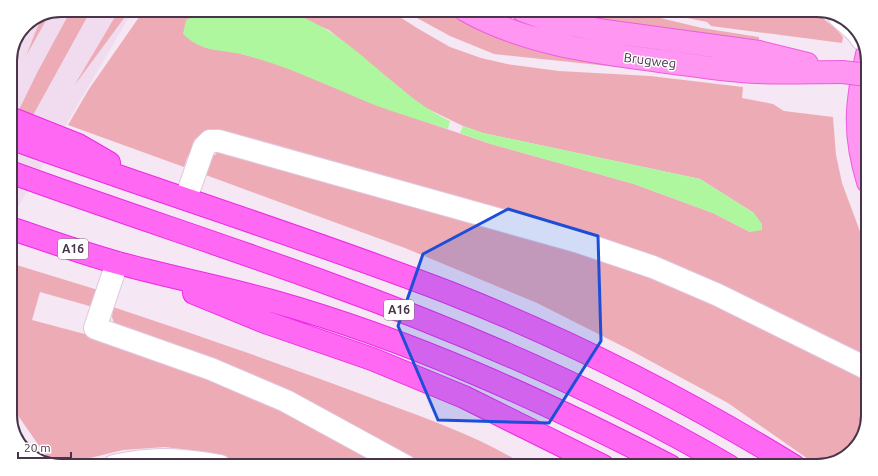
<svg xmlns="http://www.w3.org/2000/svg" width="878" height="476" viewBox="0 0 878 476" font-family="Ubuntu,sans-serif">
	<rect width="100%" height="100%" fill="#f5e7f4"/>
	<!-- residential -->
	<path fill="#f1dcef" d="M61 10H133L10 221V58L25 25Z"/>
	<!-- green -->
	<path fill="#edacb5" d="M71 10H91L10 157V128L38 71Z
		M119 10H130L74 86Z
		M144 10H218L199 14 241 54 276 63 376 105 491 144 634 184 713 213 750 232 754 213 700 179 483 133 463 126 422 106 329 30 303 19 277 10H389L417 28 450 47 481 58 507 64 559 71 650 76 743 87 742 98 773 104 784 111 833 117 836 155 842 183 868 253V361L731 292 196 142 187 158 184 167 68 125 89 89Z
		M406 10H451L457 14 656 71 494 54 450 36 417 18Z
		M559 10H627L702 28 759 37V40L612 28 596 18Z
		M648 10H813L836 29 843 37 842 43 711 26 707 22Z
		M49 15 26 56 41 18Z
		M224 150 618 262 868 375V415L861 440 843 459 818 466 728 403 630 350 537 303 405 248 203 174C208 162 211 154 224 150Z
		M10 263 98 290 93 307 40 292 32 320 107 340 214 377 393 466H262L202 452 165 447 123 450 90 458 70 466 51 463 10 404Z
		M113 307C203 337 293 368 382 402 431 420 482 438 526 466H420L339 422 115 326 112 317Z"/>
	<!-- water -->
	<path fill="#aef79e" d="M218 10C237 10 258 7 277 10 344 21 390 93 450 121L448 129C424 121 399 114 375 105 332 88 291 67 245 55 221 49 202 53 183 34L186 20 199 14Z
		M463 126 483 133 700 179 754 213 762 224V230L750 232 713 213 634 184 491 144 460 133Z"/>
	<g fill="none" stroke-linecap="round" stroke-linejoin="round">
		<!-- minor casing -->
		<g stroke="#e0c6de" stroke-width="24">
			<path id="minor" d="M839 16 856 31 862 39
				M186 198 204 147 210 141H219L579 242 653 267 718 295 868 369
				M117 263 95 328 211 369 286 401 405 466
				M114 466C155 457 179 459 220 466"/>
		</g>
		<!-- major casing -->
		<g stroke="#ef5bdf" stroke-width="24">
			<path id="major" d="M465 10C525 44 593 52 660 61 692 65 725 71 757 72 785 73 813 72 842 72
				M522 10 551 21 605 31 759 52 807 64
				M867 54C856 104 853 133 868 182"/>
		</g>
		<!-- highway casing -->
		<g stroke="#ec2ae4" stroke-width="24">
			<path id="highway" d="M10 118 78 145 109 163
				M10 138C156 191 305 237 450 293 569 340 685 399 794 466
				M10 172C114 210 220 244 324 282 463 332 601 391 729 466
				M10 228C46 240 82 253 118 263 169 277 221 287 272 301 411 340 542 400 670 466
				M194 293 265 322 372 359 464 397 603 466"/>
		</g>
		<!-- minor -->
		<use href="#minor" stroke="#fff" stroke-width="22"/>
		<!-- major -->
		<use href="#major" stroke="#ff96f2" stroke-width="22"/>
		<!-- highway -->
		<use href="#highway" stroke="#ff68f3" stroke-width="22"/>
		<!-- major-bridge casing -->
		<g stroke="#ef5bdf" stroke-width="24" stroke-linecap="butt">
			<path id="major-bridge" d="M842 72 868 75"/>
		</g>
		<!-- major-bridge -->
		<use href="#major-bridge" stroke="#ff96f2" stroke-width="22"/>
	</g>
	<!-- marked area -->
	<path fill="#1d4ed8" fill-opacity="0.2" stroke="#1d4ed8" stroke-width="3" stroke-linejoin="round" d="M508 209 598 236 601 341 549 423 438 420 398 326 423 254Z"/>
	<g text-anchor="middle" stroke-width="3" stroke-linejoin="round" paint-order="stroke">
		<!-- shield labels -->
		<g fill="#fff" stroke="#807280" stroke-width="1">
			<rect x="58" y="239" width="30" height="20" rx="3"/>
			<rect x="384" y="300" width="30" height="20" rx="3"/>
		</g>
		<g font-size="12" font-weight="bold" fill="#493549">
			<text x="73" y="253">A16</text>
			<text x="399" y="314">A16</text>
		</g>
		<!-- street labels -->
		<g font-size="13" fill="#493549" stroke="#fff">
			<text transform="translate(650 60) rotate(7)" y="5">Brugweg</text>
		</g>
	</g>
	<!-- crop -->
	<path d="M0 0H878V476H0ZM61 17H817A44 44 0 0 1 861 61V415A44 44 0 0 1 817 459H61A44 44 0 0 1 17 415V61A44 44 0 0 1 61 17Z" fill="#fff" fill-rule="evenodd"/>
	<path fill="none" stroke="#493549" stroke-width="2" d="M61 17H817A44 44 0 0 1 861 61V415A44 44 0 0 1 817 459H61A44 44 0 0 1 17 415V61A44 44 0 0 1 61 17Z"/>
	<!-- scale -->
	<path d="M18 452v6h53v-6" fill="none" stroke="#493549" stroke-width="2"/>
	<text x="24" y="452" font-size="12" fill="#493549" stroke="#ffffff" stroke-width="3" paint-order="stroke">20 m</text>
</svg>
